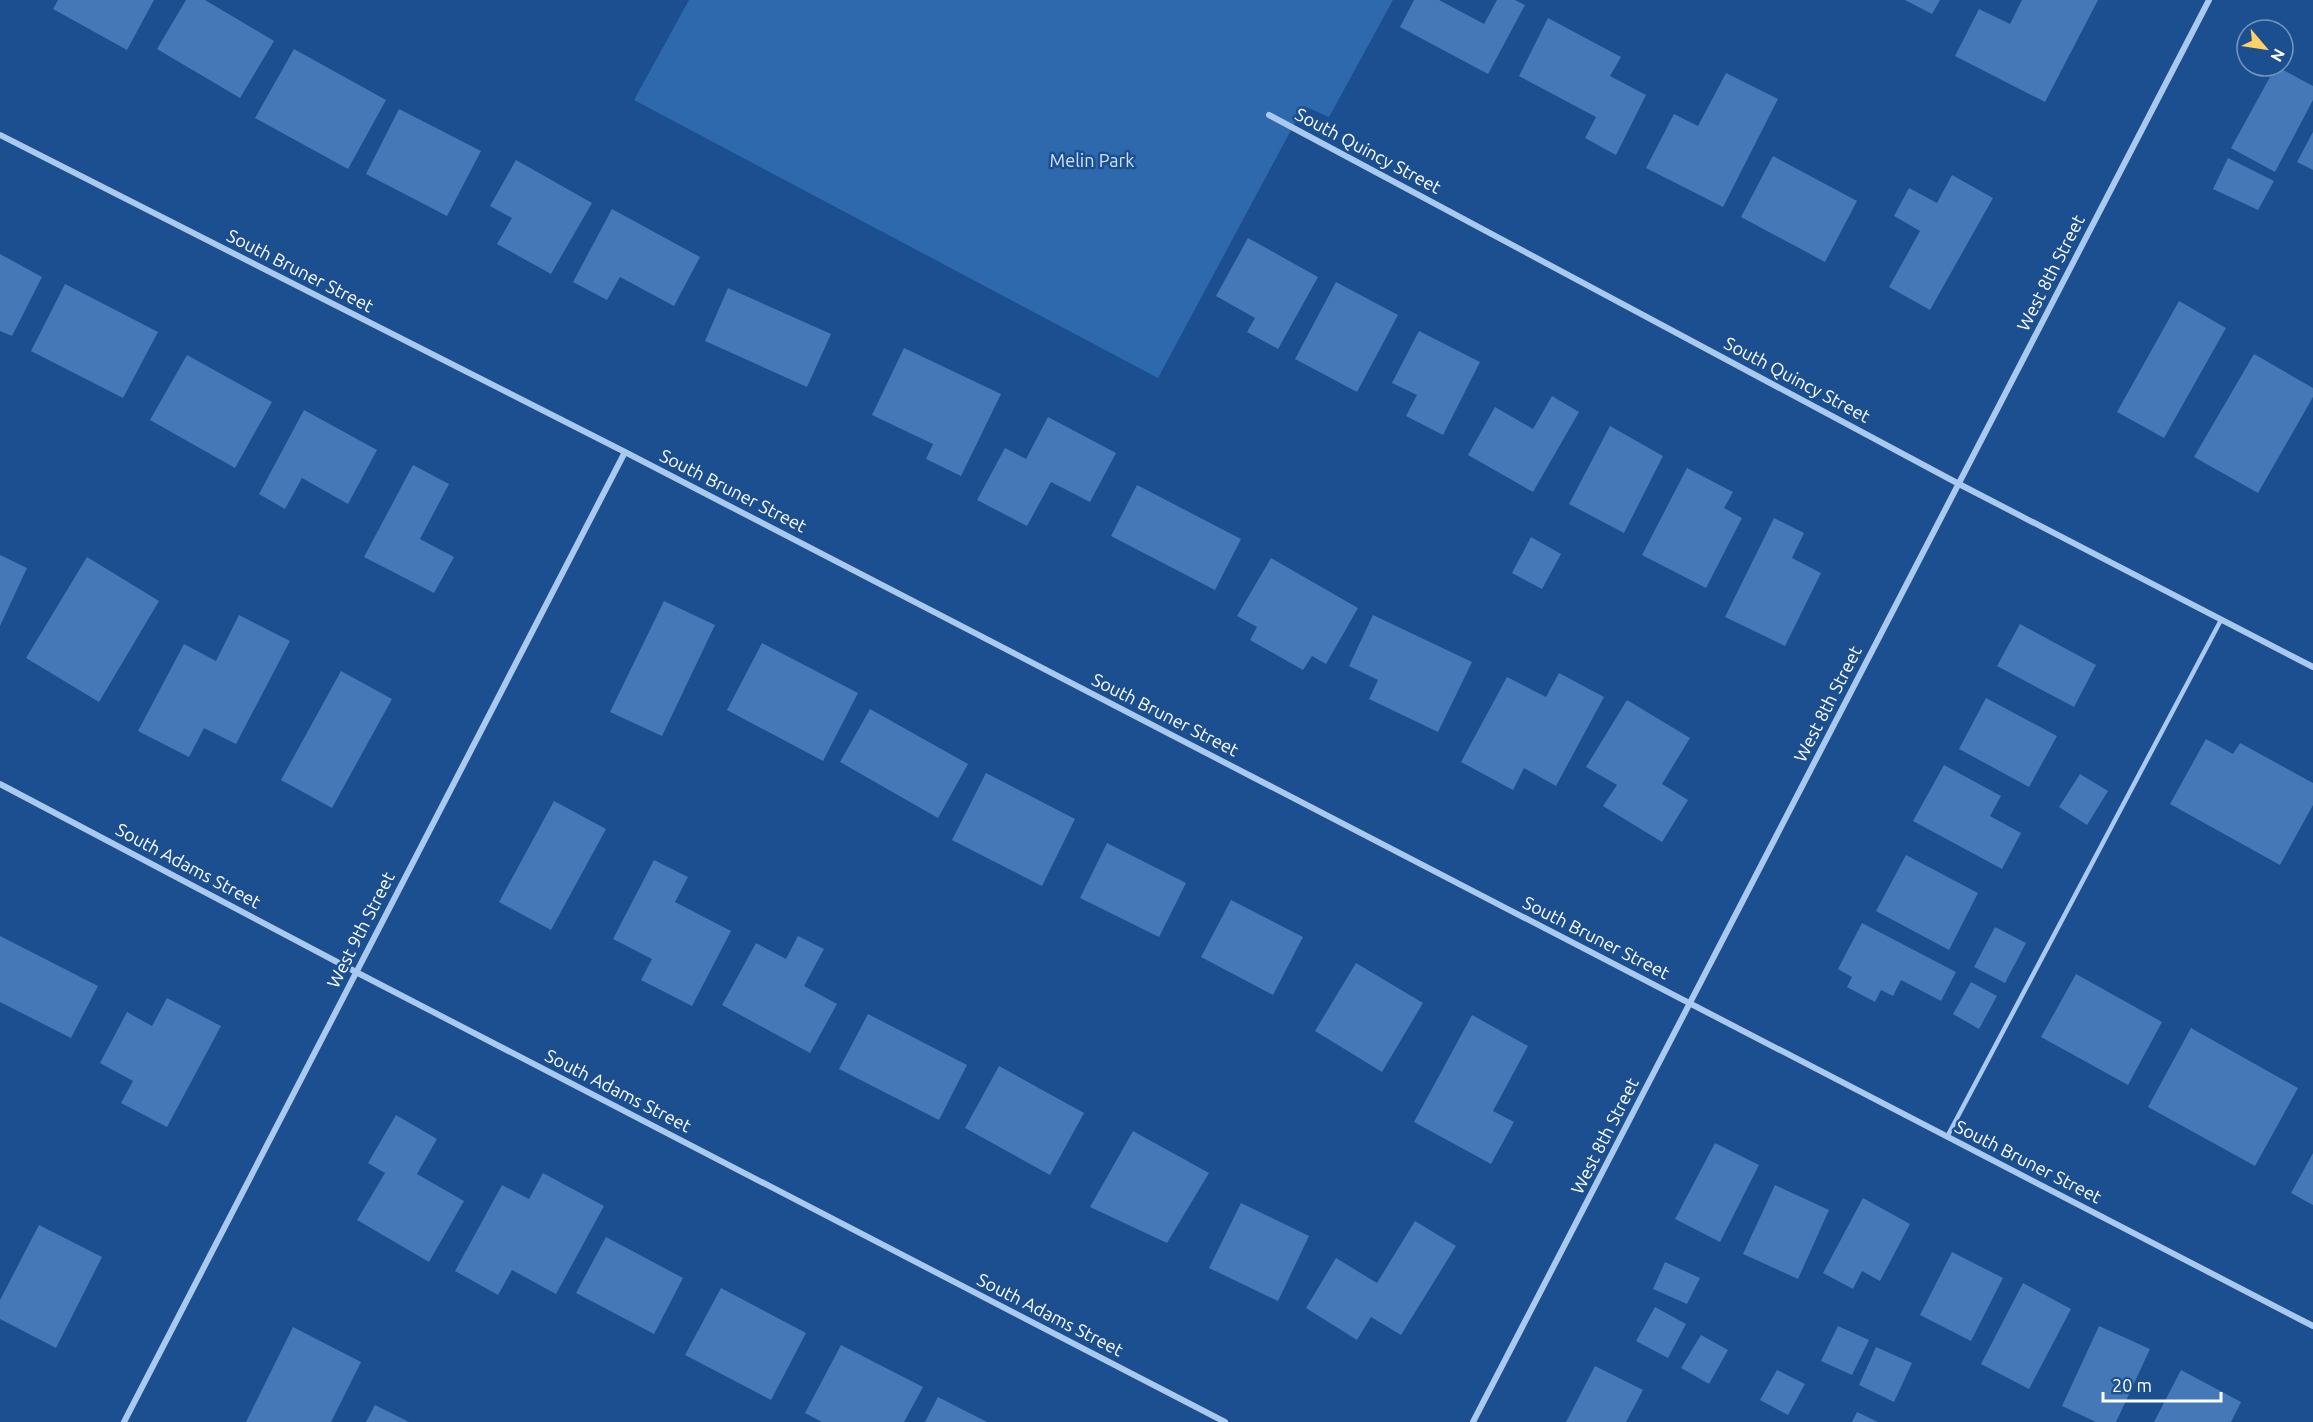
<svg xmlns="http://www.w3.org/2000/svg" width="2313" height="1422" viewBox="0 0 2313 1422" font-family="Ubuntu,sans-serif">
	<rect width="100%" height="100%" fill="#1b4f8f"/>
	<!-- green -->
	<path fill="#2e69ad" d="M689 0H1393L1329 117 1304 106 1158 378 634 100Z"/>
	<!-- building -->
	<path fill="#4478b7" d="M58 0H154L127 50 53 9Z
		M186 0H205L274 41 240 98 157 49Z
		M1414 0H1439L1484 24 1497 0H1515L1525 5 1488 74 1400 27Z
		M1905 0H1940L1932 14Z
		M2022 0H2098L2045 102 1955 56 1979 9 2010 24Z
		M1548 18 1621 57 1610 76 1646 95 1616 155 1585 138 1596 117 1519 76Z
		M294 49 386 100 348 169 255 118Z
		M2276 66 2313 86V100L2275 172 2231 148Z
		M1726 73 1778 99 1723 207 1646 168 1674 114 1698 126Z
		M399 109 481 151 447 216 366 174Z
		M2313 132V170L2297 162Z
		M1773 156 1857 201 1825 262 1741 217Z
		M2228 158 2274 181 2258 210 2213 189Z
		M516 160 592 203 551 274 497 244 512 218 490 206Z
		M1952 175 1993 198 1930 310 1889 287 1920 231 1894 216 1909 188 1937 203Z
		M612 209 700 257 674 306 620 277 607 300 573 282Z
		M1248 238 1318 277 1278 349 1247 332 1255 318 1216 296Z
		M0 254 42 277 12 336 0 331Z
		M1336 282 1398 315 1357 392 1295 359Z
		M65 284 158 332 123 398 31 351Z
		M728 288 831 334 807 387 705 341Z
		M2179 301 2226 328 2164 438 2117 412Z
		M1419 331 1480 362 1443 435 1406 416 1417 395 1392 383Z
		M904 348 1001 394 961 476 926 459 933 444 872 415Z
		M2254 354 2313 388V397L2258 493 2194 457Z
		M187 355 272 402 235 468 150 420Z
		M1552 396 1579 412 1533 492 1468 455 1495 407 1533 429Z
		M304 410 377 450 348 504 302 478 285 509 259 494Z
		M1048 417 1116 453 1090 502 1051 482 1027 526 977 500 1005 448 1026 459Z
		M1610 426 1663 456 1624 533 1569 504Z
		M413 465 449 484 420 539 454 557 434 593 364 557Z
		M1687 468 1733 492 1724 508 1742 518 1706 588 1642 555Z
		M1137 485 1241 539 1215 590 1111 536Z
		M1774 518 1804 533 1792 558 1821 573 1785 646 1725 617Z
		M1531 537 1561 554 1542 589 1512 573Z
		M0 555 27 568 0 626Z
		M87 557 159 601 99 702 26 658Z
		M1271 558 1358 608 1326 664 1312 656 1303 670 1250 640 1257 627 1237 616Z
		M664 601 715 625 662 736 610 712Z
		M239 615 290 641 236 744 204 728 189 757 138 731 184 644 216 661Z
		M1373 615 1472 662 1438 732 1369 699 1378 680 1349 666Z
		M2020 624 2096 665 2074 707 1997 666Z
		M762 643 858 693 823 761 727 710Z
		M341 671 392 699 332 808 281 780Z
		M1559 673 1604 697 1556 786 1524 768 1513 790 1461 762 1507 677 1546 697Z
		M1986 698 2057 736 2029 787 1959 749Z
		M1627 700 1690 738 1662 784 1688 800 1662 842 1603 806 1617 785 1586 767Z
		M870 709 968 764 938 818 840 762Z
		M2206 739 2233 754 2240 743 2313 783V805L2280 865 2170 804Z
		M1944 765 2001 796 1990 816 2021 833 2002 869 1913 821Z
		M986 773 1075 819 1042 886 952 840Z
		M2080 774 2108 791 2087 825 2059 807Z
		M554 801 606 829 551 930 499 902Z
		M1107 843 1186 883 1159 937 1080 898Z
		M1906 855 1978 893 1949 950 1876 911Z
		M654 860 688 877 675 902 731 931 692 1006 641 980 652 959 613 939Z
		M1231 900 1303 937 1273 995 1201 957Z
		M1862 923 1956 972 1941 1001 1901 980 1893 996 1881 990 1875 1002 1847 987 1852 977 1838 969Z
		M1995 927 2026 943 2005 983 1974 967Z
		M0 936 98 986 71 1038 0 1002Z
		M798 936 824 949 804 986 837 1004 810 1053 722 1005 756 943 786 959Z
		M1356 963 1423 1003 1382 1072 1315 1031Z
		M2076 974 2162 1022 2128 1085 2041 1037Z
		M1971 982 1997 996 1979 1029 1953 1014Z
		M167 998 221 1026 167 1127 121 1103 133 1081 100 1063 127 1012 152 1026Z
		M868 1014 967 1065 939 1120 839 1069Z
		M1472 1015 1528 1046 1493 1111 1514 1122 1491 1164 1414 1122Z
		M2191 1028 2298 1088 2255 1166 2148 1107Z
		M999 1066 1084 1113 1050 1175 965 1128Z
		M396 1115 437 1139 417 1174 464 1201 429 1262 357 1220 385 1173 368 1163Z
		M1133 1131 1209 1173 1167 1243 1090 1207Z
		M1715 1143 1759 1165 1720 1242 1675 1219Z
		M2313 1153V1205L2291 1193Z
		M543 1173 604 1206 556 1294 512 1270 498 1295 455 1271 502 1185 529 1199Z
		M1775 1185 1829 1210 1798 1279 1743 1254Z
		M1863 1198 1910 1224 1880 1281 1862 1271 1853 1289 1823 1273Z
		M1241 1203 1309 1236 1278 1301 1209 1268Z
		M1415 1221 1456 1246 1401 1335 1371 1317 1357 1340 1306 1308 1336 1258 1377 1283Z
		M39 1225 102 1257 56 1348 0 1319V1300Z
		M606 1237 683 1278 654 1334 576 1293Z
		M1952 1252 2003 1278 1971 1341 1920 1315Z
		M1665 1262 1700 1278 1687 1304 1653 1289Z
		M2023 1283 2071 1309 2029 1389 1981 1364Z
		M721 1288 806 1333 771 1400 685 1355Z
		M1655 1307 1686 1324 1668 1358 1636 1341Z
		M1838 1326 1869 1340 1852 1375 1821 1361Z
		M2099 1326 2150 1349 2116 1422H2096L2062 1406Z
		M293 1327 361 1362 331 1422H246Z
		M1701 1335 1728 1350 1709 1384 1681 1368Z
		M841 1345 923 1387 904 1422H822L805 1413Z
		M1876 1347 1912 1363 1894 1402 1859 1385Z
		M1595 1366 1643 1390 1626 1422H1566Z
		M1777 1370 1805 1384 1788 1415 1760 1400Z
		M2181 1370 2241 1402 2231 1422H2154Z
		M938 1397 987 1422H925Z
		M375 1405 409 1422H366Z
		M1857 1412 1878 1422H1852Z"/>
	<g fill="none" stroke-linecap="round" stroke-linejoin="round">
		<!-- service -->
		<path stroke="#a9c9ee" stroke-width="4.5" d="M1947 1137 2221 620"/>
		<!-- minor -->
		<path stroke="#a9c9ee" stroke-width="6" d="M1269 115 1959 484 2313 667
			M0 135 625 452 2313 1326
			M0 784 356 972 1225 1422
			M124 1422 625 452
			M1473 1422 2209 0"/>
	</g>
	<g text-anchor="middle" stroke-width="5" stroke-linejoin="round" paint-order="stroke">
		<!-- street labels -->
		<g font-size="18" fill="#fff" stroke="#1b4f8f">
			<text transform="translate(1368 151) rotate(28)" y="6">South Quincy Street</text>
			<text transform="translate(300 271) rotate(27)" y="6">South Bruner Street</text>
			<text transform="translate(2051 273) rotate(-63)" y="6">West 8th Street</text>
			<text transform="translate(1797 380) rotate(28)" y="6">South Quincy Street</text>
			<text transform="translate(733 491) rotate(27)" y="6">South Bruner Street</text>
			<text transform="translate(1828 704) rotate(-63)" y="6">West 8th Street</text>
			<text transform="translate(1165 715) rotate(27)" y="6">South Bruner Street</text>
			<text transform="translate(188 866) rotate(28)" y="6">South Adams Street</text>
			<text transform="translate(361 930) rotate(-63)" y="6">West 9th Street</text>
			<text transform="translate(1596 938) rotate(27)" y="6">South Bruner Street</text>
			<text transform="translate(618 1091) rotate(27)" y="6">South Adams Street</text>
			<text transform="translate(1605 1136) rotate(-63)" y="6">West 8th Street</text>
			<text transform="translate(2028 1162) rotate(27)" y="6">South Bruner Street</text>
			<text transform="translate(1050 1315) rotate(27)" y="6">South Adams Street</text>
		</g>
		<!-- park labels -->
		<g font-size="18" fill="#cfe3fa" stroke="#1b4f8f">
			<text x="1092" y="167">Melin Park</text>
		</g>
	</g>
	<!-- north arrow -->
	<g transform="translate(2265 48) rotate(119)"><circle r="28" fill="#1b4f8f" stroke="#7695bc" stroke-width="1.5"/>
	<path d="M0-4.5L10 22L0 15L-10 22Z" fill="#ffd166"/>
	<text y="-9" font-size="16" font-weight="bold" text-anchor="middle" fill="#ffffff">N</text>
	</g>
	<!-- scale -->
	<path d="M2103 1392v9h118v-9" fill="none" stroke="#ffffff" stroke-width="3"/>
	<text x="2112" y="1392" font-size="18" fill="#ffffff" stroke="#1b4f8f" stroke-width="4.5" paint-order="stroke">20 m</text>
</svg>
